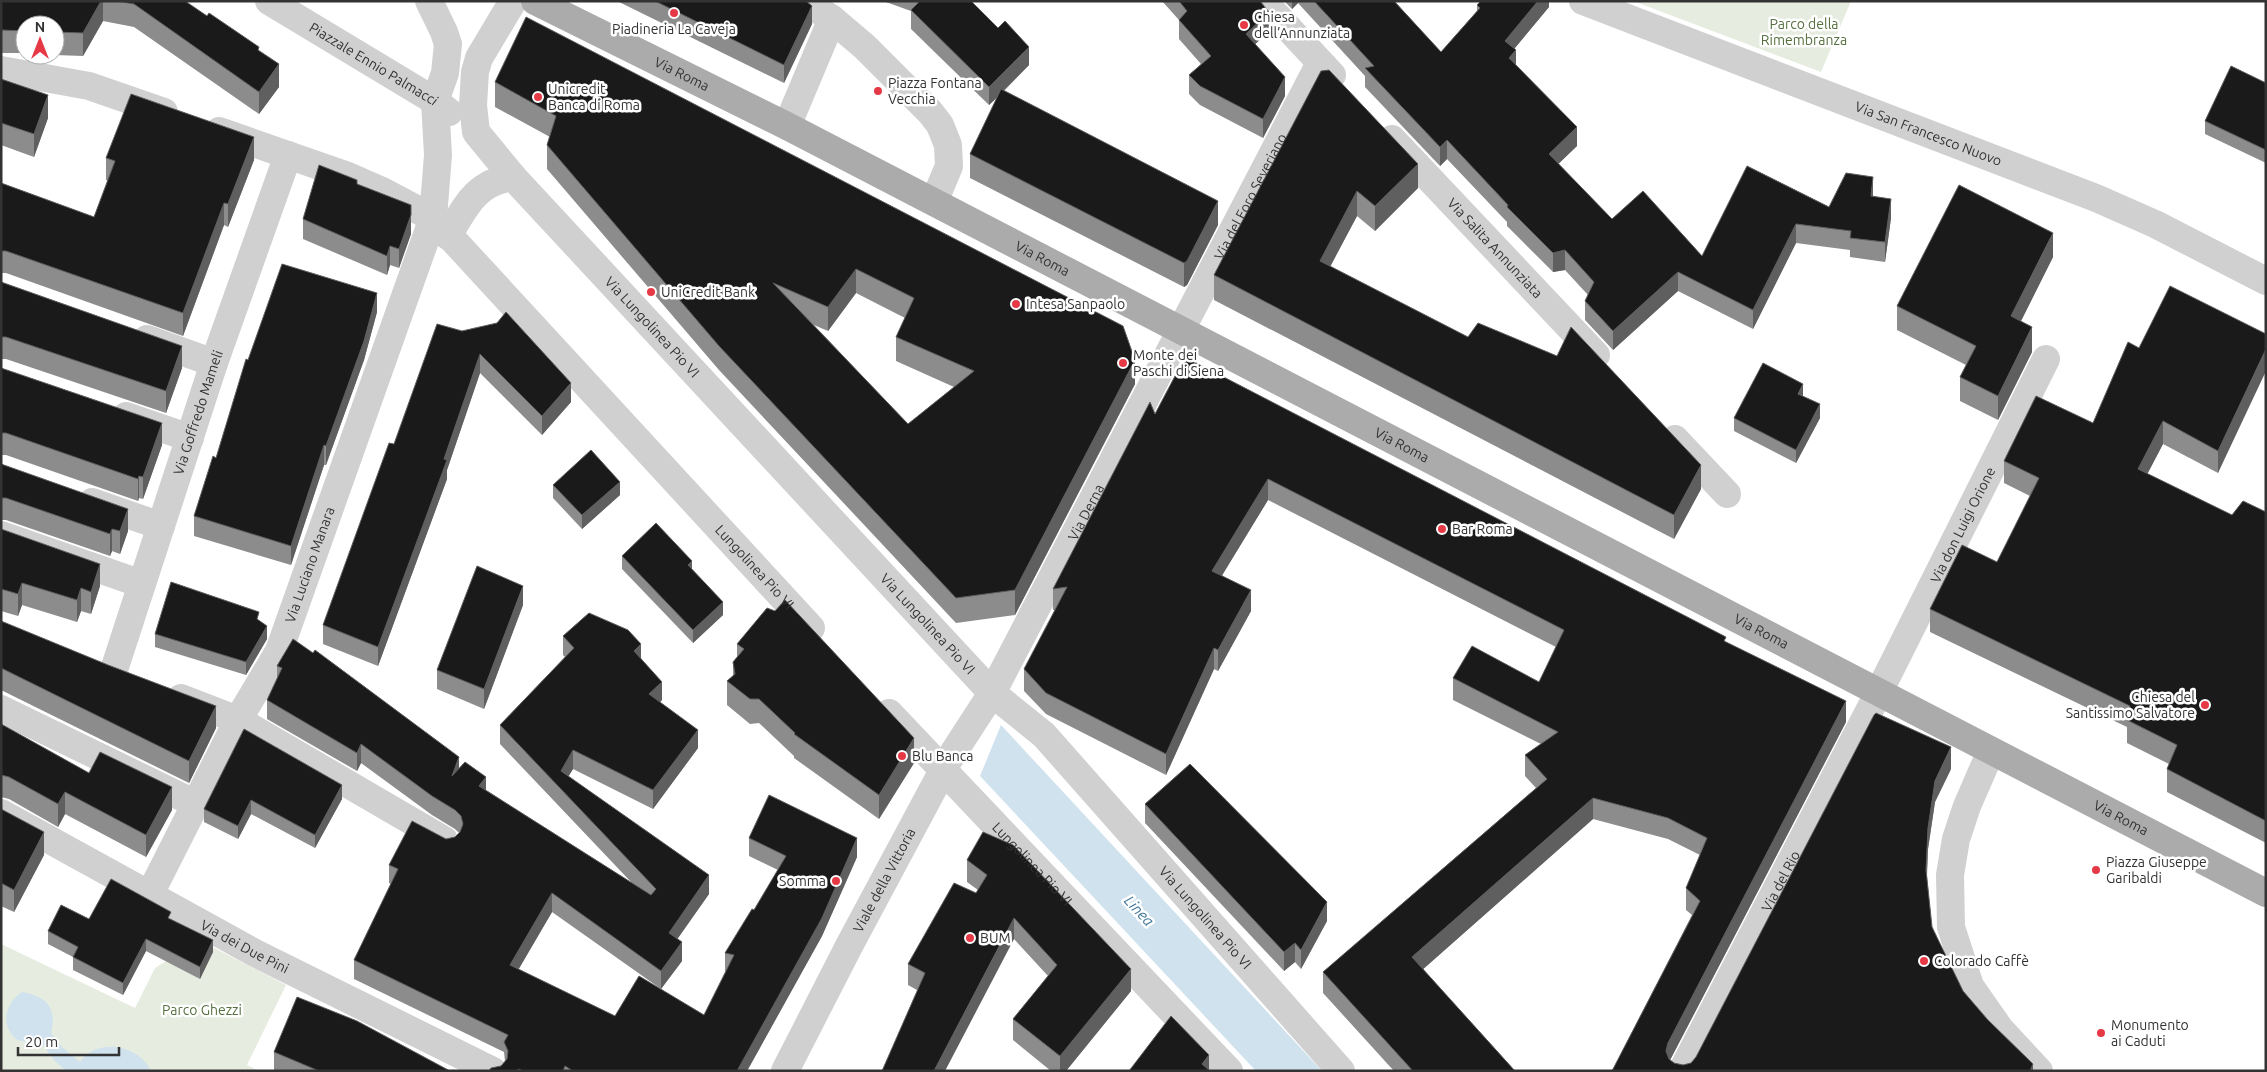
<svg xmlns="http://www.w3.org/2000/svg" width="2267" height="1072" viewBox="0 0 2267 1072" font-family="Ubuntu,sans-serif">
	<rect width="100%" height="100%" fill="#fff"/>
	<!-- green -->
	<path fill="#e6ecdf" d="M1633 1H1851L1821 72Z
		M199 940 286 985 247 1065 259 1071H1V944L135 1008 155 968Z"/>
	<!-- water -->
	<path fill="#cfe2ee" d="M1001 725 1322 1071H1256L980 776Z
		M22 992C47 997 57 1007 51 1033L62 1047 80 1062C97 1037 139 1045 151 1071H66L55 1061 39 1040C32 1041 22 1043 16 1039 0 1025 5 1003 22 992Z"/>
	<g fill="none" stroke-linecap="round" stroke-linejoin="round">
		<!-- minor -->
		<g stroke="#d0d0d0" stroke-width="28">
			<path id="s1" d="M269 1 435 101 449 112"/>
			<path id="s2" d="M513 1 479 58 475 72 473 105 476 132 513 177 980 680 992 693 1044 735 1341 1071"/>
			<path d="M805 1 832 19 865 47 930 112 940 125 948 145 949 166 934 202"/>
			<path d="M1263 1 1332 75"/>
			<path id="s3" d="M1583 1 2096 198 2155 224 2266 281"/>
			<path d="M1 70 89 86 164 112"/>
			<path d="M787 126 832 19"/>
			<path id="s4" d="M219 131 348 176 380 190 433 218 811 628"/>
			<path id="s5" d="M1392 139 1596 355"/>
			<path d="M448 236C466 206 475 183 513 177"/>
			<path d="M147 339 214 363"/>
			<path d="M126 416 190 438"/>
			<path d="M1675 439 1727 494"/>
			<path d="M92 502 161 526"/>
			<path d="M1 535 142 584"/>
			<path id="s6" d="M113 673 214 363 288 155"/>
			<path d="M181 698 238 720 444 840"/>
			<path d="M1 709 196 804"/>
			<path id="s7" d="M889 713 1229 1071"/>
			<path d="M1991 751 1967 806 1956 839 1950 875 1951 927 1970 986 2000 1029 2039 1071"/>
			<path id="s8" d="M1 813 255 953 493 1071"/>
			<path id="s9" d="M149 896 238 720 279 651 433 218 438 155 435 101 445 73 448 44 444 32 429 1"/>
			<path id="s10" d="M785 1071 849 946 948 761 992 693 1320 63"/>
			<path id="s11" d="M1682 1071 1879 692 2046 359"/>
		</g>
		<!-- major -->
		<path stroke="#ababab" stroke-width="28" id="s12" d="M535 1 787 126 2266 893"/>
	</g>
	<!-- wall -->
	<path fill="#8c8c8c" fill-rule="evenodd" d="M1 1H185L259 51 279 87 259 114 134 27 103 21 83 56 55 55V25H25V53H1Z
		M617 1H806L812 24 784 83Z
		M883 1H971L1029 65 1004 91 1218 225 1187 285 1184 287 970 178V154L997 98 989 105 911 29V11Z
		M1162 1H1260L1269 31 1255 44 1285 96 1263 138 1200 105 1189 94V75L1201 64 1179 39V20Z
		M1284 1H1394L1441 52 1477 11V5L1549 1V7L1514 49 1516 65 1577 146 1558 164 1612 219 1702 256 1829 207 1873 196 1891 218 1885 262 1850 257V250L1796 243 1753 329 1678 291 1613 350 1585 320V301L1588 295 1565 270 1553 272 1507 226V222L1447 159 1440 166 1365 87V76L1298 3 1292 9Z
		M1321 71 1418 188 1375 231 1357 216 1330 266 1701 489 1674 539 1214 300V275Z
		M1 79 48 118 34 157 1 145Z
		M495 82 1135 384 1015 615 956 623 719 370 547 169V145L550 137 495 107ZM856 293 905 318 896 337V361L954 387 908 424 814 325 828 331Z
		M2266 83V163L2205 134V121Z
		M106 158 254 160 228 227 224 225 183 336 6 273H1V183L94 217 108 181 106 180Z
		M357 184 411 234 399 268 390 265 387 275 303 239V219Z
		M2053 257 2021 321 2032 352 1998 420 1960 401V377L1966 365 1897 330V306Z
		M1 282 182 368 166 413 6 359H1Z
		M377 312 364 360 326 465H324L291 565 194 536V516L216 458 248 360Z
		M462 331 571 402 542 435 480 373 447 470V479L378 666 323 644V625L394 444Z
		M2266 334 2218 473 2163 444 2147 474 2232 515 2266 512V843L2167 792V769L2169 764 2127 743V727L1930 632V609L1997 562 2030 496 2004 483V461L2093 423 2139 348Z
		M1 368 162 445 143 499 139 498 138 501 6 455H1Z
		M1155 414 1726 642 1846 722 1670 1060 1674 1063 1683 1065 1691 1063 1951 769 1935 802 1928 849 1927 876 1932 927 1963 991 2033 1071H1612L1692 915 1686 910V888L1700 855 1668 839 1593 819 1423 969 1515 1071H1394L1323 993V972L1536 788 1525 776V755L1541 744 1453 700V678L1539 682 1556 647 1268 500 1222 575 1251 611 1218 671 1214 669 1166 775 1046 714 1024 691V669L1055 610H1053V589Z
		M1734 418H1820L1796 463 1734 431Z
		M1 464 128 531 120 554 112 551 110 556 6 520H1Z
		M553 485 620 495 582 529 553 498Z
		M1 529 100 586 91 614 81 611 77 622 22 605 18 616 1 611Z
		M622 556 692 570 723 615 693 643 622 569Z
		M523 605 484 709 437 689V670Z
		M1 621 216 728 189 783 1 690Z
		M155 634 267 639 246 675 155 647Z
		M563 636 641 658 662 700 660 702 698 748 653 809 573 769 568 776 709 894 677 939 682 961 661 989 552 912 518 970 615 1016 704 1015 726 972 725 971V953L754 910 778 870 749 856V838L857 857 822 936 747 1071H489L501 1066 505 1062 504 1052 354 979V960L391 884 389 883V865L446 839 455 837 459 833 455 829 432 815 361 763 357 771 267 719V700L277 680V666L293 639 486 790 632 883 500 744V725L565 657 563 655Z
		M737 644 914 763 879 819 794 758V756L759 723 750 724 727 705V681L733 676V662L737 657Z
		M1 724 89 773 172 810 146 857 65 814 58 827 9 799 1 797Z
		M244 729 342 799 315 848 251 814 238 839 204 822V809Z
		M1145 804 1327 921 1301 969 1295 962 1284 971 1145 823Z
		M1 809 44 855 14 912 1 906Z
		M983 832 1131 991 1066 1071H1051L1013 1040V1019L1048 976 1014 939 917 990 908 985V964L976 893 978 890 967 882V860Z
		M89 919H171L213 952 200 979 146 951 123 995 73 970V957L48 944V931Z
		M274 1052 450 1071H274Z"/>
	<!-- shaded-wall -->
	<path fill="#5f5f5f" d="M101 1H103V21L83 56V33Z
		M1292 1H1298V3L1292 9Z
		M1538 1H1549V7L1505 60V41Z
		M812 6V24L784 83V65Z
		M1269 12V31L1246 53V34Z
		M1029 47V65L989 105V87Z
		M1516 50V69L1509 58Z
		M279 64V87L259 114V92Z
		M1285 77V96L1263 138V119Z
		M48 95V118L34 157V134Z
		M1577 127V146L1549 173V154Z
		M254 137V160L228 227V204Z
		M1447 140V159L1440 166V147Z
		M1418 164V188L1375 231V206Z
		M1873 177V196H1871Z
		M1357 191V216L1320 286V261Z
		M1891 199V218L1885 262V242Z
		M1218 201V225L1187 285 1184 287V263Z
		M224 203V225L183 336V313Z
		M411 215V234L399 268V249Z
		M1796 224V243L1753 329V310Z
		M2053 233V257L2011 341V316Z
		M390 246V265L387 275V256Z
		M1565 250V270L1553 272V253Z
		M856 269V293L828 331V307Z
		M1678 272V291L1613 350V331Z
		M377 293V312L364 360 326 465V446Z
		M2032 327V352L1998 420V396Z
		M182 346V368L166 413V391Z
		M2266 349V371L2218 473V451Z
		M480 354V373L447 470V479L378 666V647L444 459Z
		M1135 360V384L1015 615V590Z
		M571 383V402L542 435V416Z
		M1803 384V397L1798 394Z
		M1820 404V418L1796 463V450Z
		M2163 421V444L2138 492V469Z
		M162 423V445L143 499V477Z
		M324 445V465L291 565V546Z
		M1701 465V489L1674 539V515Z
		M139 476V498L138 501V479Z
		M1268 479V500L1212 592V571Z
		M620 482V495L582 529V515Z
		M128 509V531L120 554V531Z
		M112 529V551L110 556V534Z
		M692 561V574L688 565Z
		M100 564V586L91 614V592Z
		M22 583V605L18 616V594Z
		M523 586V605L484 709V689Z
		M81 588V611L77 622V600Z
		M1251 590V611L1218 671V650Z
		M723 602V615L693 643V630Z
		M267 626V639L246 675V662Z
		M641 644V663L634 651Z
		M1214 648V669L1166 775V754Z
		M662 682V700L649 713V694Z
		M1846 701V722L1668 1064 1666 1051 1668 1043Z
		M216 706V728L189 783V761Z
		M698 730V748L653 809V790Z
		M914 738V763L879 819V795Z
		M361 744V763L357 771V753Z
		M1951 747V769L1935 802 1928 849 1926 892 1928 828 1935 781Z
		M573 750V769L561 789V771Z
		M459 757V776H452Z
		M486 777V796L479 786Z
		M342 785V799L315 848V835Z
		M172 787V810L146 857V835Z
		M65 792V814L58 827V804Z
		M1593 798V819L1412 979V957Z
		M251 800V814L238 839V826Z
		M44 832V855L14 912V890Z
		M857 838V857L822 936 747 1071H737Z
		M709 875V894L669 951V933Z
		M552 893V912L510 984V965Z
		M1327 902V921L1301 969V950Z
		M1014 918V939L945 1071H934Z
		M146 939V951L123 995V983Z
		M213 940V952L200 979V967Z
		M682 942V961L661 989V971Z
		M1295 943V962L1284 971V952Z
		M1131 969V991L1066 1071H1060V1056Z
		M1209 1055V1071L1202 1064Z
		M2033 1064V1071H2030Z"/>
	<!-- building -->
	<path fill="#1a1a1a" stroke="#5f5f5f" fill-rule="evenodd" d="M1 1H101L83 33 55 32V25H25V31L1 30Z
		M117 1H185L207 16 209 13 259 47 258 50 279 64 259 92 134 4Z
		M655 1H806L812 6 784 65Z
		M920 1H971L998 28 1005 21 1029 47 989 87 911 10Z
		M1179 1H1260L1269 12 1246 34 1285 77 1263 119 1200 86 1189 75 1211 56 1179 20 1187 11Z
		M1314 1H1394L1441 52 1480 8 1477 5 1481 1H1538L1505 41 1516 50 1509 58 1577 127 1549 154 1612 219 1643 191 1702 256 1747 166 1829 207 1846 173 1873 177 1871 196 1891 199 1885 242 1850 238 1851 231 1796 224 1753 310 1678 272 1613 331 1585 301 1594 282 1565 250 1553 253 1507 207 1508 205 1447 140 1440 147 1365 68 1374 66Z
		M526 17 1123 326 1135 360 1015 590 956 598 719 346 547 145 556 116 495 82ZM856 269 914 298 896 337 974 371 908 424 773 283 828 307Z
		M2231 66 2266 83V150L2205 121Z
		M1329 70 1418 164 1375 206 1357 191 1320 261 1468 337 1478 323 1557 356 1571 327 1701 465 1674 515 1214 275 1321 71Z
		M1 79 48 95 34 134 1 123Z
		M1001 89 1218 201 1187 261 1184 263 970 154Z
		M131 94 254 137 228 204 224 203 183 313 6 251H1V183L94 217 115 161 106 158Z
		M319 165 357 180V184L411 205V215L399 249 390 246 387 256 303 219Z
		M1959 185 2053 233 2011 316 2032 327 1998 396 1960 377 1976 346 1897 306Z
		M282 264 377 293 364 341 326 446 324 445 291 546 194 516 213 456 216 458 246 359 248 360Z
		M1 282 182 346 166 391 6 337H1Z
		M2170 286 2266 334V349L2218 451 2163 421 2138 469 2232 515 2243 501 2266 512V821L2167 769 2177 745 2127 720 2130 706 1930 609 1962 545 1997 562 2039 478 2004 461 2036 396 2093 423 2128 342 2139 348Z
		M506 312 571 383 542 416 480 354 444 459 447 460 378 647 323 625 389 443 394 444 437 324 462 331 497 323Z
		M1185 357 1726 637 1724 641 1846 701 1668 1043 1666 1051 1669 1059 1674 1063 1683 1065 1691 1063 1696 1057 1874 715 1876 713 1951 747 1935 781 1928 828 1926 870 1932 927 1963 991 1987 1019 2033 1064 2030 1071H1612L1700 901 1686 888 1707 838 1668 818 1593 798 1412 957 1515 1071H1413L1323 972 1547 779 1525 755 1558 732 1453 678 1472 646 1539 682 1564 630 1268 479 1212 571 1251 590 1218 650 1214 648 1166 754 1046 693 1024 669 1067 587 1053 589 1150 402 1155 414Z
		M1763 363 1803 384 1798 394 1820 404 1796 450 1734 418Z
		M1 368 162 423 143 477 139 476 138 479 6 433H1Z
		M591 450 620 482 582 515 553 485Z
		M1 464 128 509 120 531 112 529 110 534 6 498H1Z
		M656 523 692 561 688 565 723 602 693 630 622 556Z
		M1 529 100 564 91 592 81 588 77 600 22 583 18 594 1 589Z
		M477 566 523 586 484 689 437 670Z
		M171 582 259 612 257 619 267 626 246 662 155 634Z
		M785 600 914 738 879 795 794 734 795 733 759 699H750L727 681 735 674 733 662 744 649 737 644 767 608 775 611Z
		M589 613 628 630 641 644 634 651 662 682 649 694 698 730 653 790 573 750 561 771 709 875 669 933 682 942 661 971 552 893 510 965 615 1016 639 976 704 1015 734 955 725 953 752 909 754 910 786 856 749 838 769 795 857 838 822 918 737 1071H573L565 1066 563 1071H524L518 1069V1071H489L491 1068 501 1066 507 1059 508 1051 504 1042 508 1035 354 960 398 869 389 865 412 821 446 839 455 837 460 832 463 824 461 816 455 810 432 796 361 744 357 753 267 700 282 668 277 666 293 639 313 653 315 650 459 757 452 776 465 762 486 777 479 786 651 895 656 889 500 725 574 648 563 636Z
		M1 621 108 665 216 706 189 761 1 668Z
		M1 724 89 773 100 752 172 787 146 835 65 792 58 804 9 777 1 775Z
		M244 729 342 785 315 835 251 800 238 826 204 809Z
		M1190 764 1327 902 1301 950 1295 943 1284 952 1145 804Z
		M1 809 44 832 14 890 1 883Z
		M983 832 1013 845 1131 969 1060 1056 1013 1019 1057 965 1014 918 934 1071H882L925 973 908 964 954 883 976 893 987 875 967 860Z
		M111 879 171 912 168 918 213 940 200 967 146 939 123 983 73 957 78 947 48 931 61 905 89 919Z
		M297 997 357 1021 450 1071H319L274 1052Z
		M1171 1016 1209 1055 1202 1064 1210 1071H1129Z"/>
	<!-- markers -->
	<g fill="#e63946" stroke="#fff" stroke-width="2">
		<circle cx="674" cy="13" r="5"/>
		<circle cx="1244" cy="25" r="5"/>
		<circle cx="878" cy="91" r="5"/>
		<circle cx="538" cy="97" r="5"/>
		<circle cx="651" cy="292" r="5"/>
		<circle cx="1016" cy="304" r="5"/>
		<circle cx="1123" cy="363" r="5"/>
		<circle cx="1442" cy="529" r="5"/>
		<circle cx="2205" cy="705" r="5"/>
		<circle cx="902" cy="756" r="5"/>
		<circle cx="2096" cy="870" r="5"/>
		<circle cx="836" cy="881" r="5"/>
		<circle cx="970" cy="938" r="5"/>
		<circle cx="1924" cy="961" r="5"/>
		<circle cx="2101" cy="1033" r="5"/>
	</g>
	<g text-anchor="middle" stroke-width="5" stroke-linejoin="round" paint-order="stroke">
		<!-- poi labels -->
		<g font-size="14" fill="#333" stroke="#fff" text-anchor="start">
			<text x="1254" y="22">Chiesa<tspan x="1254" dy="16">dell’Annunziata</tspan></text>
			<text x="674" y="34" text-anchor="middle">Piadineria La Caveja</text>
			<text x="888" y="88">Piazza Fontana<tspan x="888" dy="16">Vecchia</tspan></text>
			<text x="548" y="94">Unicredit<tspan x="548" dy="16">Banca di Roma</tspan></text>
			<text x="661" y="297">UniCredit Bank</text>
			<text x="1026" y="309">Intesa Sanpaolo</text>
			<text x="1133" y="360">Monte dei<tspan x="1133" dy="16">Paschi di Siena</tspan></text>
			<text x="1452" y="534">Bar Roma</text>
			<text x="2195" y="702" text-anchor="end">Chiesa del<tspan x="2195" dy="16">Santissimo Salvatore</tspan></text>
			<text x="912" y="761">Blu Banca</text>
			<text x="2106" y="867">Piazza Giuseppe<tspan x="2106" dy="16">Garibaldi</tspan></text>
			<text x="826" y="886" text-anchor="end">Somma</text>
			<text x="980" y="943">BUM</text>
			<text x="1934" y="966">Colorado Caffè</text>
			<text x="2111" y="1030">Monumento<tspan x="2111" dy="16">ai Caduti</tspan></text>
		</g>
		<!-- park labels -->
		<g font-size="14" fill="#56703f" stroke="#fff">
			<text x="1804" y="29">Parco della<tspan x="1804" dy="16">Rimembranza</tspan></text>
			<text x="202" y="1015">Parco Ghezzi</text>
		</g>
		<!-- street labels -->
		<g font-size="14" fill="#333" stroke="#fff">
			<text dy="5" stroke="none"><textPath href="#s1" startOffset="122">Piazzale Ennio Palmacci</textPath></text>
			<text dy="5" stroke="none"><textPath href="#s12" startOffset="164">Via Roma</textPath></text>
			<text dy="5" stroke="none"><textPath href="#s3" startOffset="370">Via San Francesco Nuovo</textPath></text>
			<text dy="5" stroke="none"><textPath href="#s10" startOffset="991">Via del Foro Severiano</textPath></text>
			<text dy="5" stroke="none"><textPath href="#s5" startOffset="150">Via Salita Annunziata</textPath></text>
			<text dy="5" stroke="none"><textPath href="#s12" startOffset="569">Via Roma</textPath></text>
			<text dy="5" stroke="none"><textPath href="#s2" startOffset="404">Via Lungolinea Pio VI</textPath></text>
			<text dy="5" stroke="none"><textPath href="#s6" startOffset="274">Via Goffredo Mameli</textPath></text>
			<text dy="5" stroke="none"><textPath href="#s12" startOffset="974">Via Roma</textPath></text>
			<text dy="5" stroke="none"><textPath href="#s10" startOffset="635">Via Derna</textPath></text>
			<text dy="5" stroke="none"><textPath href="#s11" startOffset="614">Via don Luigi Orione</textPath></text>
			<text dy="5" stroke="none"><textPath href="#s9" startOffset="369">Via Luciano Manara</textPath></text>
			<text dy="5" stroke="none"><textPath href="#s4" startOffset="706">Lungolinea Pio VI</textPath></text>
			<text dy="5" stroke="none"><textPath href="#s2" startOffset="809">Via Lungolinea Pio VI</textPath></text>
			<text dy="5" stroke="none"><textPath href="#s12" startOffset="1379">Via Roma</textPath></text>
			<text dy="5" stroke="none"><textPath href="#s12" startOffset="1784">Via Roma</textPath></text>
			<text dy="5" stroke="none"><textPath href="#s7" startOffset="208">Lungolinea Pio VI</textPath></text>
			<text dy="5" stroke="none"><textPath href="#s10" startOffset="215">Viale della Vittoria</textPath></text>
			<text dy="5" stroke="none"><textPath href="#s11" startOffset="214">Via del Rio</textPath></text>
			<text dy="5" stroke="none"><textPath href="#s2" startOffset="1214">Via Lungolinea Pio VI</textPath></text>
			<text dy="5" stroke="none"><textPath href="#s8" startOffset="278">Via dei Due Pini</textPath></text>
		</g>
		<!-- water labels -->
		<g font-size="15" font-style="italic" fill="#3f7597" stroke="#fff">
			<text transform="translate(1139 911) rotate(47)" y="5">Linea</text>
		</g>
	</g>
	<!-- border -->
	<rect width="2267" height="1072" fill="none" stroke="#333333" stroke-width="5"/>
	<!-- north arrow -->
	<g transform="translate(40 40)"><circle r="24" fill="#ffffff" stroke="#adadad"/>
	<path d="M0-4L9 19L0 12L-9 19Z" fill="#e63946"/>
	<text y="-8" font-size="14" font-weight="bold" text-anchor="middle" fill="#333333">N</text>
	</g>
	<!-- scale -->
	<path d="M18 1047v8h101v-8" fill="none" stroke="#333333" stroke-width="2.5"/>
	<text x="25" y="1047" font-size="15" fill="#333333" stroke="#ffffff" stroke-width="4" paint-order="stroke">20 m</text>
</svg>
